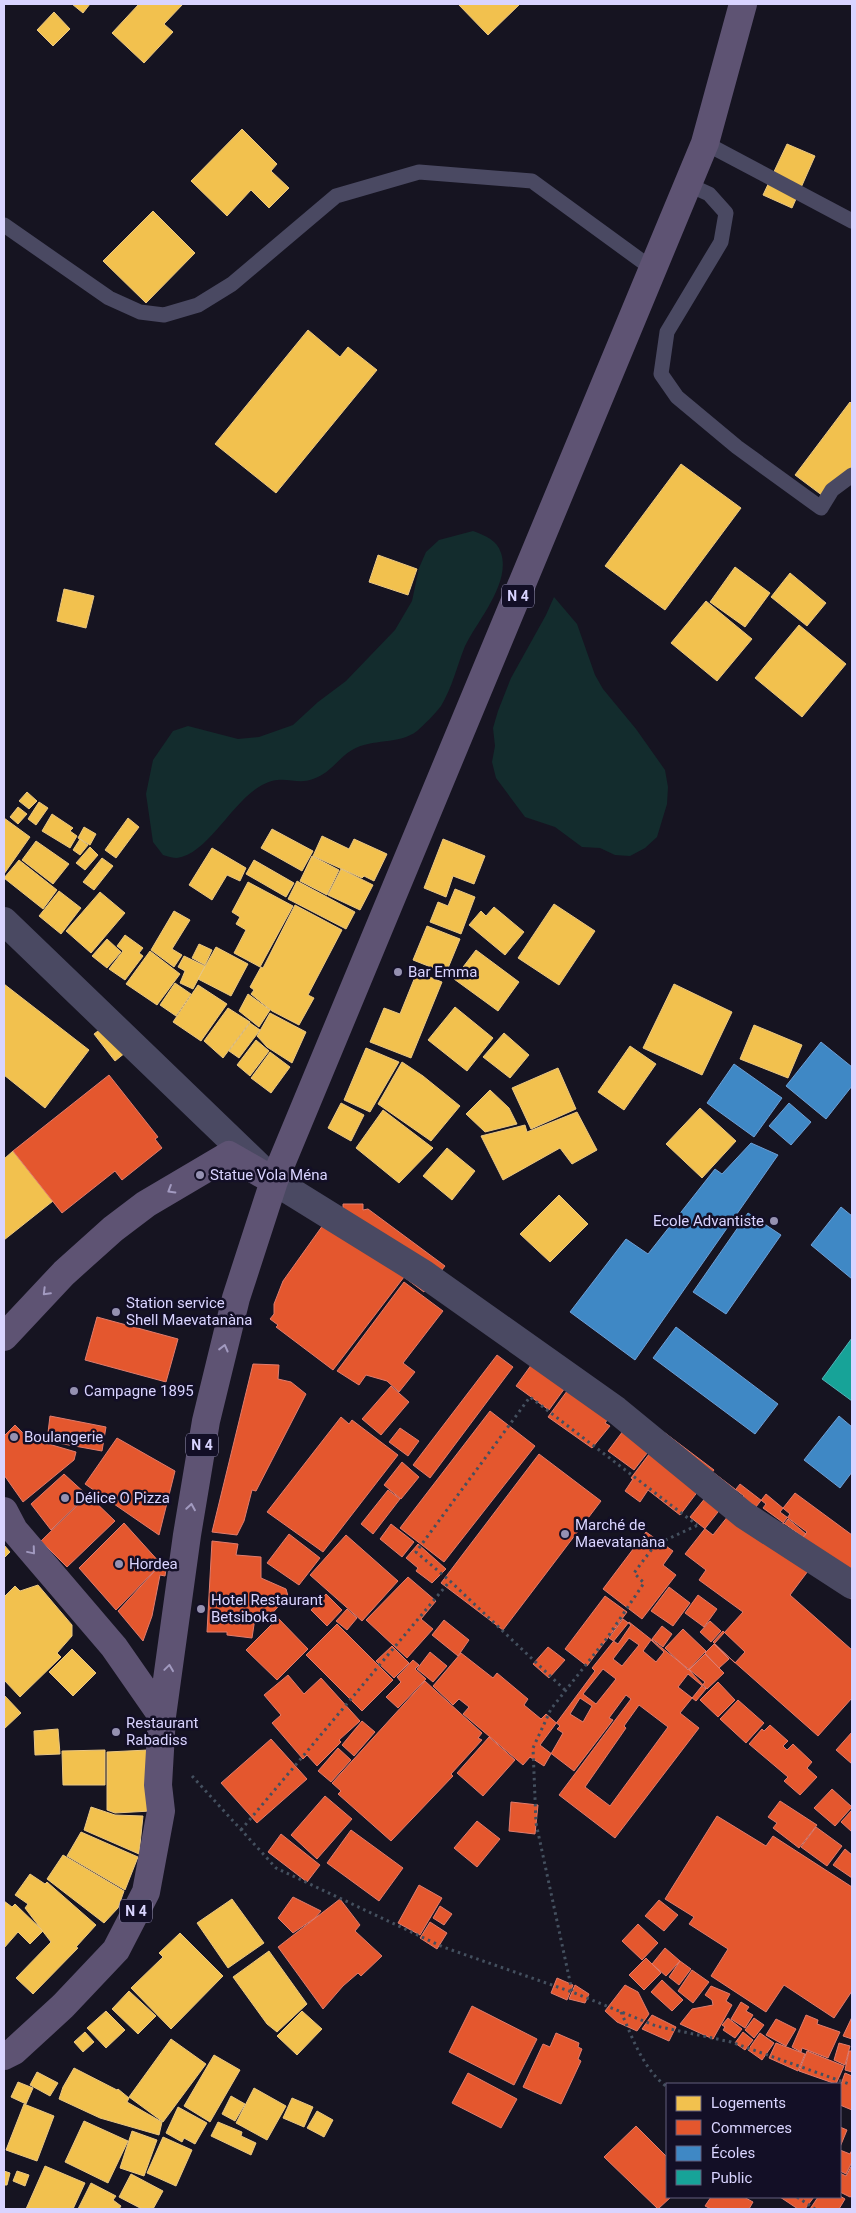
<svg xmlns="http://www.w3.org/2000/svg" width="856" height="2213" viewBox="0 0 856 2213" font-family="Roboto,sans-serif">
	<rect width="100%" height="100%" fill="#161421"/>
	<!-- green -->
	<path fill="#132c2d" d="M473 531C486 536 497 540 501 553 511 583 477 621 465 646 457 666 452 688 441 706 435 714 425 724 417 731 399 745 372 738 352 750 338 758 331 773 313 779 295 786 284 773 262 785 232 801 208 854 177 858 173 858 167 856 163 855L153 842 146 794 153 760 173 731 188 726 238 739 259 737 293 725 318 702 346 681 395 630 412 601 419 568 426 552 439 540Z
		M554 597 577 624 595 675 603 689 636 729 665 770 668 787 667 804 657 837 645 848 630 856 615 855 600 848 582 847 555 827 525 817 496 778 492 762 495 746 493 728 498 711 511 678 546 615Z"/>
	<!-- homes -->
	<path fill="#f2c14e" stroke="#eac783" d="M72 4H90L83 13Z
		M139 4H183L164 24 173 32 144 63 112 33Z
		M458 4H520L488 35Z
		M54 12 70 29 53 46 37 30Z
		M242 129 277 164 271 171 289 188 269 208 251 190 227 216 191 181Z
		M787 144 815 156 792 208 763 195Z
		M153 211 195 253 146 303 103 261Z
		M308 330 340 357 348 347 377 370 276 493 215 444Z
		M850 402 852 404V466L827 499 795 475Z
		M681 464 741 508 665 610 605 566Z
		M378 555 417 569 408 595 369 582Z
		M735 567 770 593 745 627 710 602Z
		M790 573 826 603 807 626 771 597Z
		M64 589 94 596 86 628 57 621Z
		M706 601 752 639 717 681 671 643Z
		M799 625 846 664 802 717 755 678Z
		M27 792 37 801 29 809 19 801Z
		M39 802 48 808 36 825 28 819Z
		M18 807 27 814 18 824 10 817Z
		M52 814 73 828 70 831 77 836 70 848 42 831Z
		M4 818 30 837 4 874Z
		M128 818 139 827 116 858 105 850Z
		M84 827 96 834 90 845 78 838Z
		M272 829 313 851 302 871 261 848Z
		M322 836 349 849 354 839 387 854 374 881 364 876 362 878 313 856Z
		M80 839 88 845 80 855 73 850Z
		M443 839 485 856 474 884 453 876 446 897 424 888Z
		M36 841 69 864 53 884 22 860Z
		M90 847 98 855 85 870 76 863Z
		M212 848 246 868 240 881 227 875 212 900 189 885Z
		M312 856 339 870 327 895 300 881Z
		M102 858 113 866 94 890 83 882Z
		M19 860 57 890 43 909 4 878Z
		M254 860 294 883 286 897 246 874Z
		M341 869 373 885 360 910 328 895Z
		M297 881 355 912 346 929 288 899Z
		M248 882 293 906 260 967 234 953 246 930 236 924 240 917 232 912Z
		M455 889 475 897 461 934 430 922 438 902 448 906Z
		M59 891 81 908 61 934 39 916Z
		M100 892 125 913 91 953 66 931Z
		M554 904 595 931 559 985 518 958Z
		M295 905 342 930 308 995 314 998 299 1025 272 1011 251 994 254 990 250 987 261 967 263 968Z
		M494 907 524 932 505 955 469 925 481 911 486 916Z
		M174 911 190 920 172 949 182 955 174 967 151 950Z
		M427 926 460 939 446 973 413 960Z
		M125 935 143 948 139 953 143 956 125 980 109 969 123 951 117 946Z
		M107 939 121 952 107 968 92 956Z
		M199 944 212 950 205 965 192 958Z
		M216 947 248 964 231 996 198 979Z
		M476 950 519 982 498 1011 454 979Z
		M150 951 180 974 157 1005 126 984Z
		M184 956 205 966 193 989 180 983 185 971 178 967Z
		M417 972 442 982 411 1058 370 1042 384 1008 400 1014Z
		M175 983 191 994 176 1016 160 1005Z
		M4 984 89 1050 45 1108 4 1075Z
		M674 984 732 1012 702 1075 643 1048Z
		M198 985 227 1004 201 1041 173 1022Z
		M248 994 270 1010 259 1027 239 1011Z
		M455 1007 493 1038 467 1071 428 1040Z
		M228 1008 250 1022 223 1058 204 1041Z
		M270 1013 306 1032 292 1063 267 1047 257 1036Z
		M111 1021 131 1048 115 1061 94 1034Z
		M250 1023 260 1030 239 1058 229 1051Z
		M754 1025 802 1045 788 1078 740 1059Z
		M504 1033 529 1055 510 1078 483 1057Z
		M256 1040 269 1051 250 1076 237 1065Z
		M630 1046 656 1064 624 1110 598 1092Z
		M366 1048 399 1062 370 1112 344 1100Z
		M270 1052 290 1067 271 1093 251 1078Z
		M402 1062 423 1076 460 1106 431 1141 378 1104Z
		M558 1068 576 1109 531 1129 512 1088Z
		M490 1090 509 1108 517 1124 485 1132 466 1114Z
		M341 1103 364 1115 351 1141 328 1128Z
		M700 1108 736 1141 702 1178 666 1144Z
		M383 1110 433 1148 399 1183 356 1148Z
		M577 1112 597 1150 572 1164 560 1148 503 1180 481 1136 525 1125 527 1132Z
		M447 1148 475 1171 452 1200 423 1176Z
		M13 1151 53 1201 4 1240V1159Z
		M559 1195 588 1224 550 1262 520 1234Z
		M4 1545 10 1552 4 1558Z
		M38 1585 72 1625V1636L57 1653 61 1657 20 1697 4 1680V1597L15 1586 20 1591Z
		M72 1649 96 1673 73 1696 49 1672Z
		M4 1695 21 1713 4 1729Z
		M58 1729 60 1754 35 1755 34 1731Z
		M105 1750V1785H63L62 1751Z
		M148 1750 151 1811 115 1813 107 1810V1752Z
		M91 1807 115 1815 143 1816 139 1854 84 1830Z
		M81 1832 138 1857 125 1890 67 1856Z
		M63 1855 124 1891 118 1908 104 1923 47 1879Z
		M30 1874 45 1884 47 1882 96 1925 76 1947 78 1948 33 1994 16 1978 51 1942 25 1908 28 1904 15 1895Z
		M232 1899 264 1943 228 1968 197 1923Z
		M4 1901 12 1907 15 1904 43 1931 30 1944 18 1932 4 1948Z
		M180 1933 223 1976 171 2029 131 1988 163 1957 159 1953Z
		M269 1951 307 2004 277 2032 267 2024 233 1977Z
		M129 1991 156 2016 138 2034 112 2009Z
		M106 2011 125 2030 106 2048 87 2028Z
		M302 2011 322 2029 297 2055 277 2036Z
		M85 2032 94 2042 83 2052 74 2042Z
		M171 2039 206 2064 163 2122 129 2097Z
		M214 2055 240 2070 210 2122 184 2106Z
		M74 2068 117 2090 118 2089 129 2098 127 2102 162 2122 159 2135 100 2118 59 2099 63 2087Z
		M37 2072 58 2083 50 2096 30 2085Z
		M18 2082 33 2088 26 2104 11 2097Z
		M254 2088 286 2106 267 2140 236 2123Z
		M231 2096 245 2104 235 2121 222 2114Z
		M292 2098 313 2107 304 2127 283 2118Z
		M24 2104 54 2116 37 2161 6 2150Z
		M178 2107 207 2123 195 2144 184 2138 182 2142 166 2133Z
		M317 2111 333 2120 324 2137 307 2128Z
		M84 2121 128 2141 108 2183 65 2162Z
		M218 2122 242 2132 241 2136 256 2143 251 2155 211 2136Z
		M132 2131 157 2140 144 2176 120 2168Z
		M163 2137 192 2150 176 2186 147 2173Z
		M45 2166 85 2183 73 2209H26Z
		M4 2171 10 2173 7 2185H4Z
		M17 2171 29 2175 25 2186 13 2181Z
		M131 2174 163 2191 153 2209H142L119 2197Z
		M91 2183 116 2196 113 2200 121 2206 119 2209H78Z"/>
	<!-- shops -->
	<path fill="#e4572e" stroke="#e17c6d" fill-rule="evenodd" d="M109 1075 158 1137 155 1139 162 1148 122 1180 115 1171 62 1213 13 1151Z
		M343 1204H363V1210L368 1209 445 1266 424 1292 404 1277 333 1370 276 1327 278 1325 270 1319 274 1314V1304L283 1281 323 1225 343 1214Z
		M404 1282 443 1311 403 1363 415 1372 399 1392 387 1381 366 1375 359 1385 337 1371Z
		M97 1317 178 1339 166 1382 85 1360Z
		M545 1346 578 1370 549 1410 516 1386Z
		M497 1355 513 1367 430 1478 413 1465Z
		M253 1364 279 1365 278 1379 291 1382 306 1394 256 1491 252 1490 244 1521 237 1535 212 1532Z
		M581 1372 621 1402 605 1423 610 1426 592 1448 548 1417Z
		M391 1386 409 1402 381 1435 362 1419Z
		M490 1411 535 1446 444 1562 400 1528Z
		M50 1416 106 1427 102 1451 47 1441Z
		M341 1417 349 1424 352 1420 398 1455 323 1552 267 1512Z
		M632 1419 658 1439 634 1470 608 1451Z
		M15 1425 28 1438 76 1452 74 1460 23 1502 4 1475V1436Z
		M400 1428 419 1441 408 1456 389 1442Z
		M665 1433 714 1470 680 1515 648 1490 640 1502 625 1491 633 1479 631 1478Z
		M117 1438 175 1471 159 1535 85 1484Z
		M539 1454 601 1501 503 1630 441 1583Z
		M402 1462 419 1477 401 1499 384 1485Z
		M714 1473 744 1496 713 1535 690 1517 706 1497Z
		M64 1474 87 1495 51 1530 31 1504Z
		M740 1484 766 1504 763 1508 803 1537 807 1532 780 1512 795 1493 852 1535 851 1599 811 1567 790 1595 852 1650V1698L818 1736 714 1644 743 1612 699 1580 706 1570 685 1554Z
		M388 1490 400 1499 373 1534 361 1524Z
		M766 1494 790 1514 774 1535 749 1516Z
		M88 1495 115 1521 67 1567 41 1541Z
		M788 1519 806 1534 792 1552 774 1537Z
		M124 1523 161 1564 116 1610 79 1568Z
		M391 1524 414 1542 402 1557 380 1539Z
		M646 1532 673 1551 663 1565 676 1575 642 1619 603 1589Z
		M289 1534 320 1558 299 1585 267 1563Z
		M346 1535 398 1581 362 1621 310 1575Z
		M212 1541 238 1544 236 1555 261 1557V1578L286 1589 288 1596 266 1620 255 1618 252 1638 227 1635V1632H207Z
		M418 1544 446 1569 432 1583 416 1571 418 1568 406 1558Z
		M163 1562 167 1563 165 1576 160 1575 152 1616 143 1641 118 1611Z
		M408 1577 436 1601 421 1619 433 1629 407 1658 366 1620Z
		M669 1587 690 1603 673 1626 651 1611Z
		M326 1594 342 1610 327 1626 311 1610Z
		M698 1595 717 1609 704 1627 685 1613Z
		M605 1596 627 1612 587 1666 565 1649Z
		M347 1609 357 1618 347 1630 336 1621Z
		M278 1618 308 1649 277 1680 246 1650Z
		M623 1619 631 1625 618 1644 609 1638Z
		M444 1620 469 1640 458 1656 432 1635Z
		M710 1621 721 1631 711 1642 700 1632Z
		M629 1622 705 1682 680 1713 699 1728 615 1838 559 1795 631 1699 626 1695 609 1718 613 1720 574 1771 540 1745 595 1671 592 1668ZM639 1705 668 1727 610 1806 585 1787 626 1728 624 1726Z
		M337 1624 393 1680 362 1711 306 1655Z
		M662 1626 672 1634 663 1647 652 1639Z
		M683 1629 706 1651 688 1670 665 1648Z
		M723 1631 745 1652 735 1663 713 1642Z
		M629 1638 639 1645 622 1666 613 1659Z
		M651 1640 664 1652 656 1662 643 1651Z
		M714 1644 729 1659 719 1668 705 1653Z
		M392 1646 409 1663 394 1678 376 1661Z
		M548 1647 565 1660 549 1678 533 1664Z
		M430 1652 447 1666 433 1682 417 1669Z
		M461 1653 493 1678 497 1673 528 1699 524 1705 541 1719 546 1714 560 1726 557 1729 563 1733 544 1766 530 1757 523 1765 463 1714 469 1707 459 1699 453 1705 433 1686Z
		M705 1654 724 1673 707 1689 689 1670Z
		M413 1660 419 1665 415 1669 426 1679 398 1708 386 1697 401 1682 397 1677Z
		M603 1669 616 1679 596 1704 583 1694Z
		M688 1674 706 1689 696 1701 678 1687Z
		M288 1675 304 1694 321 1678 360 1721 339 1740 341 1742 317 1766 307 1755 303 1759 272 1723 281 1715 264 1695Z
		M425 1681 482 1733 478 1738 482 1740 451 1774 453 1776 391 1841 338 1794 341 1791 332 1783Z
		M718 1682 735 1700 718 1717 700 1700Z
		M580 1698 592 1706 583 1722 570 1714Z
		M738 1700 764 1723 746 1743 720 1719Z
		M362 1721 375 1732 354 1756 342 1745Z
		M770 1725 788 1741 783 1746 787 1750 793 1744 812 1762 807 1768 817 1777 800 1795 784 1781 788 1777 749 1744 762 1729 764 1731Z
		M852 1732V1764L836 1750Z
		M489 1737 515 1760 483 1796 457 1773Z
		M271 1739 307 1779 257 1823 221 1783Z
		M338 1748 351 1760 331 1782 318 1771Z
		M832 1789 852 1807 835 1826 814 1808Z
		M325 1796 352 1819 317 1859 291 1835Z
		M780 1801 817 1825 799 1848 773 1828 777 1823 768 1817Z
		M511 1802 538 1805 535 1834 509 1831Z
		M852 1810V1832L841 1822Z
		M717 1816 766 1846 773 1836 852 1887V1991L834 2018 784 1985 766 2012 711 1976 728 1949 689 1924 694 1917 665 1899Z
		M477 1821 500 1839 477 1867 454 1848Z
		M816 1827 842 1846 827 1866 801 1847Z
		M351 1830 403 1868 379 1901 327 1863Z
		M281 1834 320 1865 307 1882 268 1852Z
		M845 1849 852 1855V1878L833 1865Z
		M419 1885 442 1898 420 1935 398 1923Z
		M293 1897 321 1911 315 1918 293 1933 278 1918Z
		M340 1899 360 1925 355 1931 382 1956 361 1976 358 1973 343 1986 323 2009 278 1947Z
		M659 1900 678 1915 664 1931 645 1916Z
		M440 1906 452 1914 444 1925 433 1918Z
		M430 1922 447 1933 437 1949 420 1938Z
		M638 1924 658 1943 642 1960 622 1941Z
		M665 1948 680 1961 666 1976 652 1964Z
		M646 1958 661 1973 644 1990 629 1975Z
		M680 1961 691 1969 679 1985 669 1977Z
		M692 1970 709 1982 693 2003 678 1991Z
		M557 1978 573 1985 567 2000 551 1993Z
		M662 1980 683 2000 672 2011 651 1992Z
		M575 1985 589 1994 585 2003 569 1999Z
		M625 1985 638 1992 649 2014 637 2031 617 2022 605 2011Z
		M711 1986 730 1994 726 2001 732 2005 713 2039 680 2024 692 2009 713 2005 712 2000 705 1995Z
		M741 2002 749 2007 746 2011 753 2015 745 2028 731 2019Z
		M472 2006 537 2039 514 2085 449 2052Z
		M652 2015 676 2027 669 2041 642 2029Z
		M806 2015 818 2020 817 2024 840 2032 828 2058 802 2048 801 2052 792 2047Z
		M852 2017V2039L843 2036Z
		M728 2018 742 2029 735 2038 723 2030 725 2027 722 2025Z
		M754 2018 764 2025 754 2038 745 2030Z
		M776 2019 796 2029 786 2046 766 2035Z
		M743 2032 753 2040 745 2050 735 2043Z
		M556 2033 579 2043 578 2047 582 2049 578 2059 581 2061 561 2104 523 2087 543 2044 550 2047Z
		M760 2033 774 2043 762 2060 748 2050Z
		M776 2043 805 2054 798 2071 769 2058Z
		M839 2043 850 2046 845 2065 834 2060Z
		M807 2051 844 2066 836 2084 799 2071Z
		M849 2051H852V2072L845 2070Z
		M468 2073 517 2099 501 2128 452 2103Z
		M845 2073 852 2076V2110L840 2105V2087Z
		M636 2126 667 2157V2197H671L658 2209 604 2157Z
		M840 2127 847 2130 840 2147Z
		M840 2150 850 2154 852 2150V2162L846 2174 840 2171Z
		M852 2165V2196L850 2197 840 2192V2173L846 2176Z
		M840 2196 845 2199 839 2209H810L818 2197Z
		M711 2197H744L753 2202 749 2209H711L705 2206Z
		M780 2197H814L805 2209H798Z"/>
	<!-- schools -->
	<path fill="#3f88c5" stroke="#6d9fd6" d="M821 1042 852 1067V1086L826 1119 786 1086Z
		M734 1064 782 1098 754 1137 707 1103Z
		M789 1103 811 1122 791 1145 769 1126Z
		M751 1143 778 1155 635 1360 570 1312 626 1239 648 1254 715 1169 722 1174Z
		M841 1207 852 1216V1279L811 1245Z
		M748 1213 781 1235 726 1314 693 1292Z
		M676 1327 778 1404 755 1434 653 1358Z
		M839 1416 852 1427V1472L840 1488 804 1460Z"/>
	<!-- public -->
	<path fill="#17a398" stroke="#51b2b7" d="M852 1338V1401L822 1379Z"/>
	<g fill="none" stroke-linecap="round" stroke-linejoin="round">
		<!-- path -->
		<path stroke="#44505f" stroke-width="3" stroke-dasharray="2.5 4" stroke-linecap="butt" d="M565 1690 450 1581 416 1552 530 1397 697 1525
			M192 1776 276 1868 443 1947 572 1992 656 2026 731 2042 852 2085
			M241 1830 450 1581
			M572 1991 536 1823 533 1748 551 1709 607 1638 644 1583 634 1573 655 1545 698 1525
			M621 2012C633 2039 643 2069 667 2087
			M797 2197 815 2209"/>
		<!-- service -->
		<path stroke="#4a4962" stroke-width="15" d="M705 143 852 221
			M687 184 709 194 726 213 721 242 667 332 661 374 677 397 737 447 821 508 832 490 852 475
			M4 225 109 298 140 312 164 315 198 305 232 284 336 196 419 172 532 181 654 270"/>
		<!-- minor -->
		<path stroke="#4a4962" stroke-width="28" d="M4 921 274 1181 424 1274 616 1410 744 1515 852 1585"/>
		<!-- primary -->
		<path stroke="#5e5373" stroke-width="28" d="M4 1337 64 1273 113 1229 146 1204 229 1155 274 1181
			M4 1511 14 1530 114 1647 162 1716
			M4 2056 14 2051 63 2006 116 1950 146 1892 161 1811 158 1785 162 1716 187 1535 206 1421 236 1298 274 1181 705 143 743 4"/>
	</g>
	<!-- one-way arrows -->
	<defs><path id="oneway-chevron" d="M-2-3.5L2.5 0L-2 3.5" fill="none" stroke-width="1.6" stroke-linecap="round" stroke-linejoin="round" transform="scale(1.25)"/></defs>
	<g stroke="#a29ac0">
		<use href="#oneway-chevron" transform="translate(171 1190) rotate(149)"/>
		<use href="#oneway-chevron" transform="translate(46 1292) rotate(135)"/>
		<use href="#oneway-chevron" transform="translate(224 1348) rotate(-76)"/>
		<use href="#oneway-chevron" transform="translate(191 1507) rotate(-81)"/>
		<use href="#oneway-chevron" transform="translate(32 1551) rotate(50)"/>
		<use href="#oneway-chevron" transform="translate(169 1668) rotate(-82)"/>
	</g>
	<!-- markers -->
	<g fill="#9591b1" stroke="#130f26" stroke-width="2">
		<circle cx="398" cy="972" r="5"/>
		<circle cx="200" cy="1175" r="5"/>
		<circle cx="774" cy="1221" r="5"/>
		<circle cx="116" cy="1312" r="5"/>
		<circle cx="74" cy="1391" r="5"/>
		<circle cx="14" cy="1437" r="5"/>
		<circle cx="65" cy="1498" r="5"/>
		<circle cx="565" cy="1534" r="5"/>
		<circle cx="119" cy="1564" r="5"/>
		<circle cx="201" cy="1609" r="5"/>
		<circle cx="116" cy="1732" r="5"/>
	</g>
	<g text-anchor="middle" stroke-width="5" stroke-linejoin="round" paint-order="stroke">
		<!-- shield labels -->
		<g fill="#130f26" stroke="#9e99be" stroke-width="1">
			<rect x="502" y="584.5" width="32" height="23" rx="4"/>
			<rect x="186" y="1433.5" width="32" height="23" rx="4"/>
			<rect x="120" y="1899.5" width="32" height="23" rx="4"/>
		</g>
		<g font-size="14" font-weight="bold" fill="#d9d4ff">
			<text x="518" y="601">N 4</text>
			<text x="202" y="1450">N 4</text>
			<text x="136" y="1916">N 4</text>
		</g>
		<!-- poi labels -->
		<g font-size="15" fill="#d9d4ff" stroke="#130f26" text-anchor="start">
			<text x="408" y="977">Bar Emma</text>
			<text x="210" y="1180">Statue Vola Ména</text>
			<text x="764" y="1226" text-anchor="end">Ecole Advantiste</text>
			<text x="126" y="1308">Station service<tspan x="126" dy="17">Shell Maevatanàna</tspan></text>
			<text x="84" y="1396">Campagne 1895</text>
			<text x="24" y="1442">Boulangerie</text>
			<text x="75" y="1503">Délice O Pizza</text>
			<text x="575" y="1530">Marché de<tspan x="575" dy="17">Maevatanàna</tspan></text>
			<text x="129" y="1569">Hordea</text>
			<text x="211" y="1605">Hotel Restaurant<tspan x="211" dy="17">Betsiboka</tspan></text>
			<text x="126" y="1728">Restaurant<tspan x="126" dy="17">Rabadiss</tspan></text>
		</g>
	</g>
	<!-- border -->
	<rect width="856" height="2213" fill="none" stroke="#d9d4ff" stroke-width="10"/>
	<!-- legend -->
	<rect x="666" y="2083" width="175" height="115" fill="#130f26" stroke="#625e7d"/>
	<rect x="676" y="2096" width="25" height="15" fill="#f2c14e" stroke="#625e7d"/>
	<text x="711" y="2108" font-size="15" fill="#d9d4ff">Logements</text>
	<rect x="676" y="2120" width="25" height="15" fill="#e4572e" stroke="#625e7d"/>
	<text x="711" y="2133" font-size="15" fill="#d9d4ff">Commerces</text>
	<rect x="676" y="2146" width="25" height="15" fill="#3f88c5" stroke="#625e7d"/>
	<text x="711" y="2158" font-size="15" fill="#d9d4ff">Écoles</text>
	<rect x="676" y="2170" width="25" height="15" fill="#17a398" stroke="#625e7d"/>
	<text x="711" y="2183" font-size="15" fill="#d9d4ff">Public</text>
</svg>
